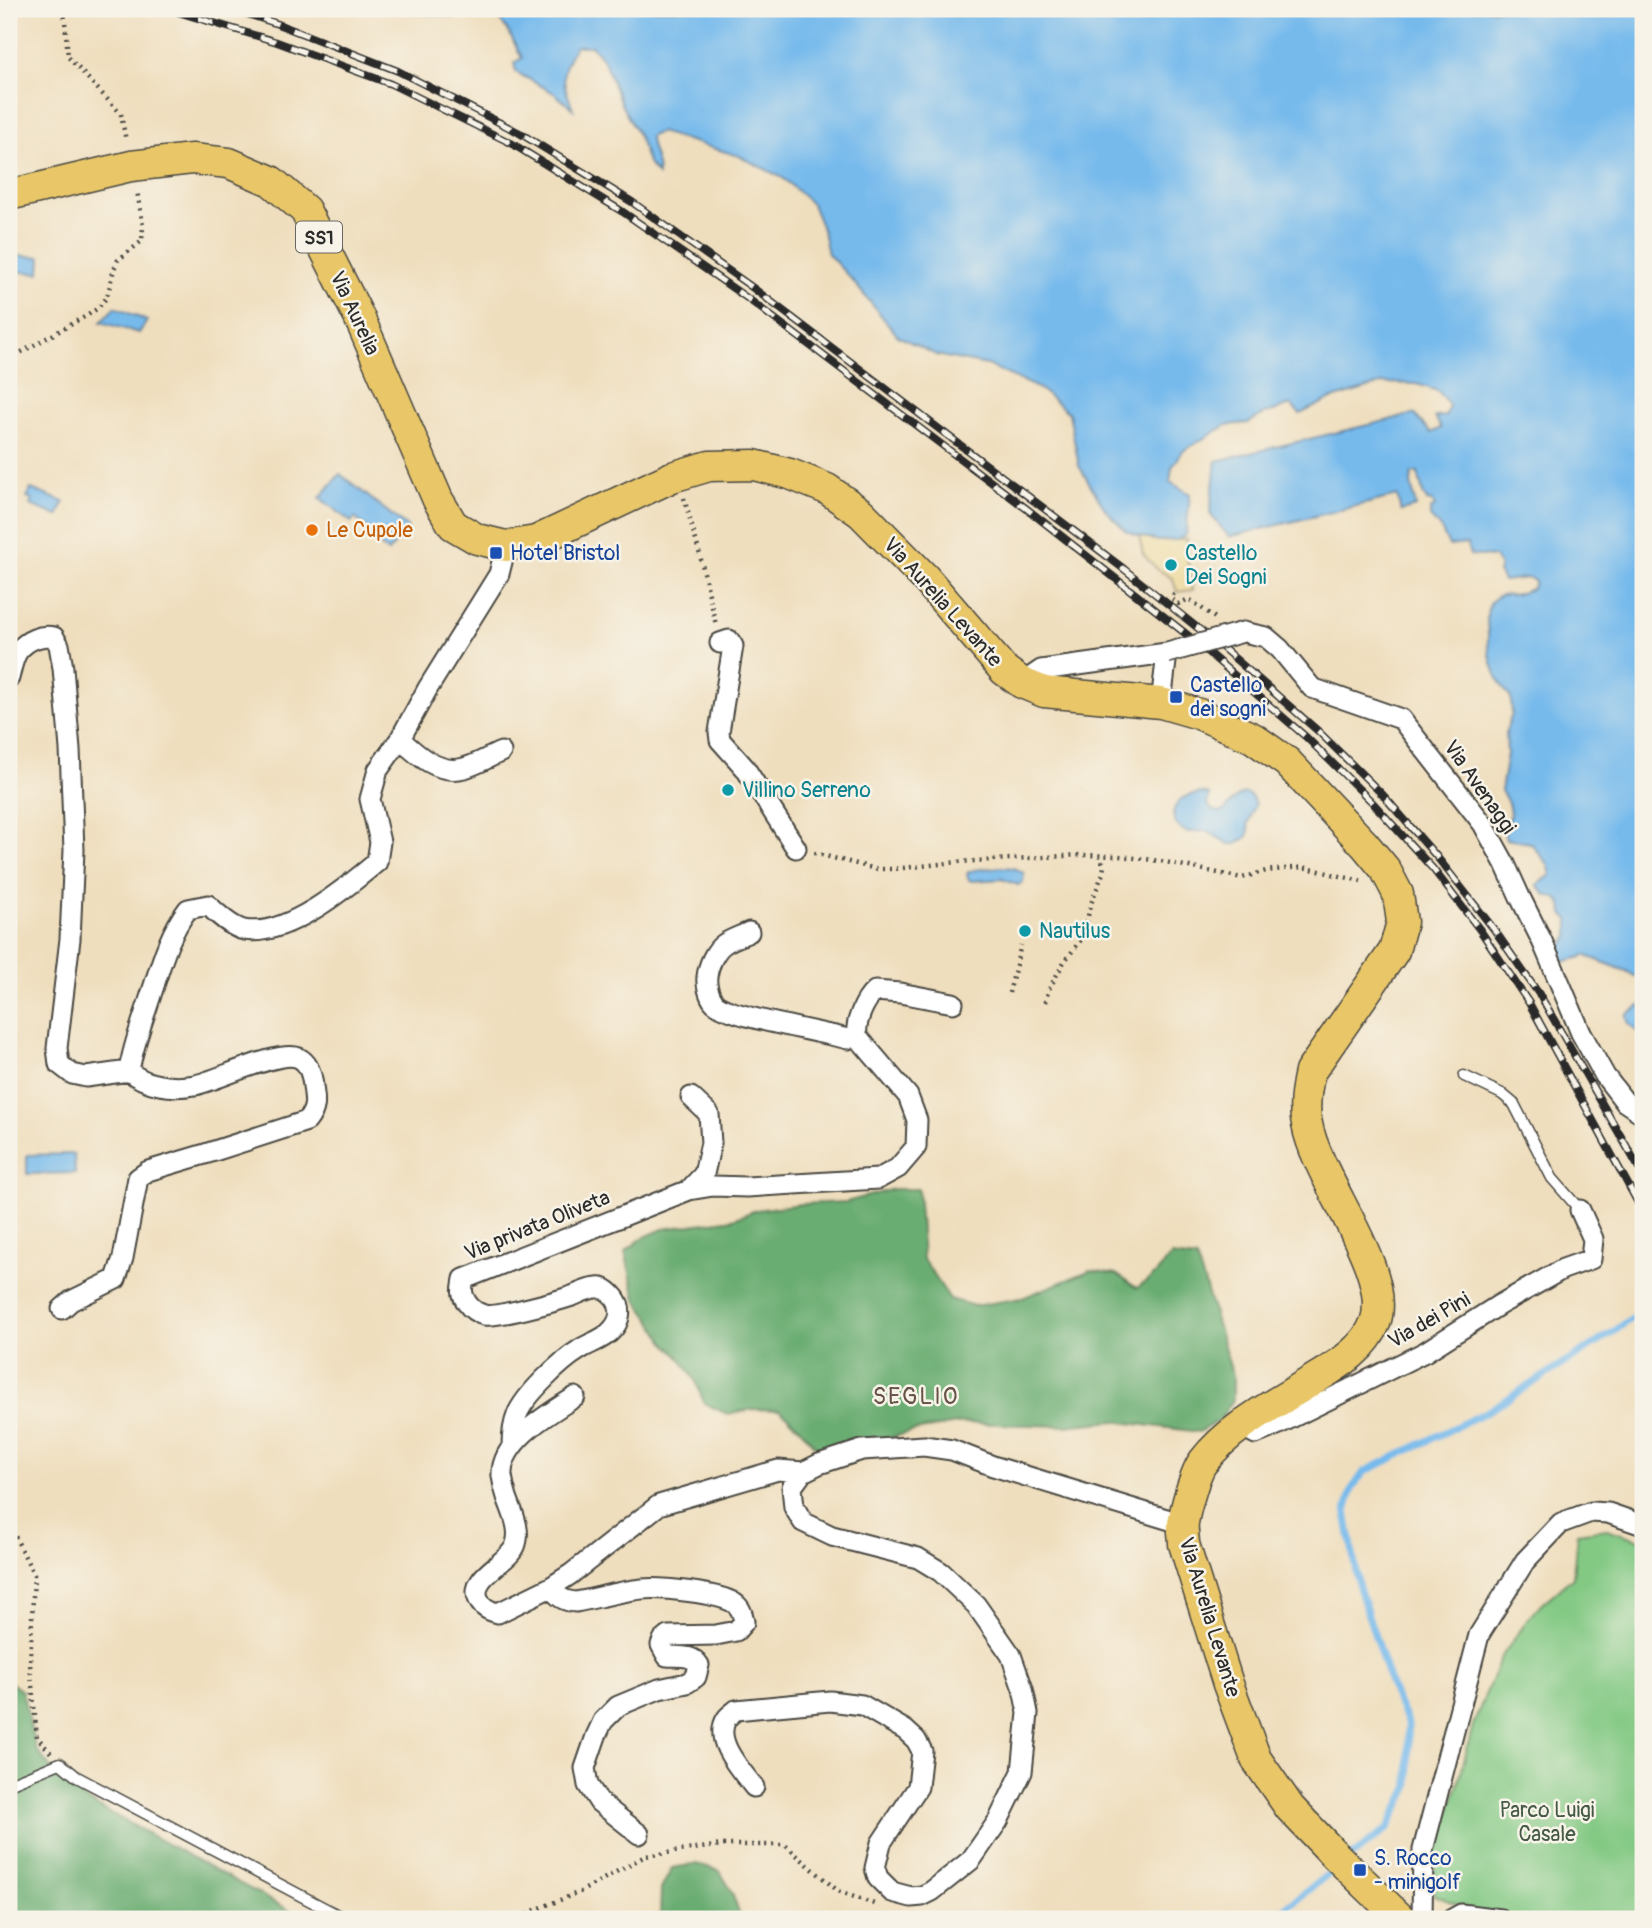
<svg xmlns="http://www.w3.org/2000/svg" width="1652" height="1928" viewBox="0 0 1652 1928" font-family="Pangolin,sans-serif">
	<rect width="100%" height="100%" fill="#f7f3e8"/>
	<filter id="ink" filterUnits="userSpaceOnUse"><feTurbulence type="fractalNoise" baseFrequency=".0143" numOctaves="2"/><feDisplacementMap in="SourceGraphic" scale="14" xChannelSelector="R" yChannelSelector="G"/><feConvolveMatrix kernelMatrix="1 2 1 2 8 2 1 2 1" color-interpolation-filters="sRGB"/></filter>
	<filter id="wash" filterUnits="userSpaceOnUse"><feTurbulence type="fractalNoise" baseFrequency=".00686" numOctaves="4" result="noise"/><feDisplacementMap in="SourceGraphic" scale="28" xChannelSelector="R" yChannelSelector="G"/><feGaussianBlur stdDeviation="1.57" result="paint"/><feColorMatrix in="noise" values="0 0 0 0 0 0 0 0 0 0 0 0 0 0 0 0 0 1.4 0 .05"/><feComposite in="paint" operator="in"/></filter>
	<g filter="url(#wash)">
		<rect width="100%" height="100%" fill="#efdebd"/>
		<!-- green -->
		<path fill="#83c984" stroke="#577a58" stroke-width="2" d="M1607 1529 1643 1541V1919H1491L1435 1895 1434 1856 1457 1788 1473 1725 1500 1659 1535 1610 1573 1577 1577 1533Z"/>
		<!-- forest -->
		<path fill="#6aad72" stroke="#4a6c4e" stroke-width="2" d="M893 1189H918L923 1259 950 1299 974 1306 1022 1298 1091 1270 1116 1274 1137 1288 1156 1274 1171 1256 1196 1259 1204 1281 1233 1376V1400L1220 1420 1199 1432 1113 1421 1065 1426 963 1423 914 1431 838 1453 815 1446 798 1426 780 1410 754 1409 727 1414 704 1403 695 1380 682 1360 664 1341 652 1321 636 1299 625 1252 642 1238 663 1229 733 1219 756 1210 801 1204 846 1202Z
			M9 1681 22 1691 36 1749 56 1775 88 1801 305 1919H9Z
			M696 1864 719 1870 731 1890 741 1919H660L661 1889 672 1868Z"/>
		<!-- sand -->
		<path fill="#eeda9e" stroke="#8c8264" stroke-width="2" d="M1139 536 1159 541 1187 539 1188 563 1193 590 1177 592 1173 579 1156 568 1143 554Z"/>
		<!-- water -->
		<path fill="#76baec" stroke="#50728c" stroke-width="2" d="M375 9H1643V978L1640 979 1626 971 1584 955 1582 957 1562 962 1556 945 1563 944 1569 936V919L1563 914C1563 902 1559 897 1546 895L1537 885 1551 875 1548 864 1531 843 1506 839 1504 831C1514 818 1510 803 1501 791L1507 754 1506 731 1512 714 1511 698C1495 680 1488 657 1488 633 1487 619 1484 608 1496 597 1502 592 1509 597 1517 594 1522 593 1526 590 1532 589L1535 582 1532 579 1526 578 1503 581 1498 572 1500 567 1495 557 1470 555 1467 544 1449 546 1441 529 1430 517 1431 509 1435 506 1432 502 1427 501 1423 493 1418 473H1412L1411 484 1416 507 1401 511 1397 496 1229 537 1210 514 1216 461 1414 414 1431 433 1441 428 1435 417 1446 416 1449 405 1438 391 1417 384 1384 383 1326 401 1300 414 1291 405 1264 414 1248 423 1227 425 1183 451 1172 467 1170 482 1190 494 1186 535 1177 540 1159 541 1139 536 1126 531 1105 509 1079 466 1069 413 1040 389 987 365 936 355 898 336 852 280 828 254 823 231 812 204 783 178 739 156 660 132 650 136C650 150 659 162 658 175L649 165 638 135 622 106 604 61 592 46H576C558 74 562 79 573 109L554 93 516 72 514 63 522 58 507 29 497 17 482 13 456 17Z
			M9 255 41 257 40 273 9 271Z
			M115 307 147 321 139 333 101 322Z
			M340 474 408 528 388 552 374 541 377 536 355 518 351 522 320 498Z
			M31 489 64 502 58 516 30 505 32 500 27 498Z
			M1201 793 1210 795 1207 803C1210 810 1216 813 1224 811 1233 800 1246 782 1255 804L1248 825 1249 830 1247 837 1236 844H1229L1207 831 1187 832 1181 829 1176 824 1173 815 1175 807 1181 799 1190 795Z
			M1001 867 1013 868 1024 873 1023 882 1018 885 1002 879 972 881 969 880 967 875 968 872 974 870Z
			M1643 1004V1037L1629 1024 1626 1015Z
			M74 1154 75 1173 27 1174V1155Z"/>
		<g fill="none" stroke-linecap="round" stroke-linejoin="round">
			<!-- stream -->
			<path stroke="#76baec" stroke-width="7" d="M1349 1858 1388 1828 1409 1786 1408 1724 1393 1692 1358 1584 1346 1512 1352 1489 1364 1472 1488 1411 1609 1335 1643 1310
				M1272 1919 1337 1867"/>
		</g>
	</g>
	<g filter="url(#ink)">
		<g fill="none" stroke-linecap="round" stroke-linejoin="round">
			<!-- lane casing -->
			<g stroke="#484641" stroke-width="13">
				<path id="lane" d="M1464 1076 1502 1094 1514 1104 1552 1178 1580 1210
					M9 1784 60 1763 77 1777 345 1919"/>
			</g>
			<!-- street casing -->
			<g stroke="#484641" stroke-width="23">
				<path id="street" d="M1243 632 1266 637 1280 649 1312 688 1401 719 1483 824 1505 864 1520 897 1542 941 1581 1033 1605 1076 1625 1102 1643 1114
					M720 643 729 640 733 646 719 732 720 740 745 768 796 848
					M9 678C11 670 13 658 18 651 27 640 41 634 54 637L59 645 63 668 70 749 74 850 70 939 57 1048 59 1064 72 1074 86 1077 129 1071
					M1022 683 1041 670 1167 653 1161 703
					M400 739C417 755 439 775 464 768 476 765 489 757 501 752
					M749 932C741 936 731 939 724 944 715 950 708 966 707 977 706 984 709 996 714 1002 725 1016 825 1033 848 1039L857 1036
					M689 1190 713 1186 747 1187 878 1179 898 1168 916 1147 917 1120 908 1096 857 1036C855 1022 864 1001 875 991L900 993 953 1003
					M62 1309 71 1301 116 1279 123 1258 138 1178 148 1171 205 1154 307 1121C317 1108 315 1101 313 1086 312 1076 309 1063 299 1058 280 1049 216 1081 195 1085 173 1089 146 1086 129 1071 133 1046 142 1023 150 998 160 968 168 935 188 909L208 905C216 913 233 928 244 930 286 938 346 888 377 862L380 842 370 799 378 770 400 739 428 688 499 574 506 546
					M575 1397C550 1413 500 1441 502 1476 503 1483 505 1491 507 1497 512 1512 521 1528 516 1544 511 1562 470 1575 478 1598 481 1607 489 1611 498 1613L551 1587 571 1574 659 1505 778 1470 803 1472
					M1241 1426 1256 1434 1277 1425 1425 1352 1499 1305 1563 1269 1591 1259 1593 1239 1580 1210
					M512 1446C512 1435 513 1425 517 1415 524 1396 561 1361 579 1350 589 1343 603 1340 611 1331 620 1322 623 1309 615 1298 610 1292 605 1287 597 1288 589 1288 580 1293 572 1296 557 1301 496 1318 484 1315 477 1313 471 1309 467 1303 461 1294 462 1289 464 1279L689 1190 704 1174 711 1143 709 1114 691 1097
					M551 1587C558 1597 563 1601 576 1602 598 1598 620 1591 642 1589 660 1587 719 1593 734 1603 741 1607 743 1615 744 1622L736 1631 716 1635 668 1636 663 1640 661 1645 667 1656C679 1657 692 1654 699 1665L696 1677 687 1683 659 1689 618 1706 603 1721 596 1736 585 1768 588 1785 599 1802 639 1834
					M754 1787C741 1770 712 1740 727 1718 727 1717 735 1711 736 1710L830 1701 862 1705 905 1730 916 1740 922 1751 918 1787 881 1843 875 1868 878 1878 892 1892 911 1897 922 1896 932 1891 971 1860 998 1821 1022 1772 1028 1713 1023 1689 1011 1655 976 1605 941 1572 918 1558 832 1536 803 1522 794 1507 792 1487 803 1472 819 1464 862 1450 924 1446 952 1450 993 1466 1183 1524
					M1422 1919 1423 1850 1479 1635 1525 1561 1561 1523 1591 1512 1608 1513 1643 1525
					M1452 1919 1461 1914 1500 1919"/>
			</g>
			<!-- primary casing -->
			<g stroke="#484641" stroke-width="33">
				<path id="primary" d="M9 195 131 166 192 159 229 163 271 181 305 210 359 317 438 500 453 525 477 539 506 546 536 541 672 477 709 466 754 465 790 474 827 489 861 513 925 578 1004 670 1022 683 1044 692 1161 703 1199 714 1253 738 1287 762 1365 845 1385 869 1398 894 1402 922 1394 951 1310 1072C1306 1089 1303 1107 1307 1124 1317 1180 1394 1272 1375 1323 1366 1347 1340 1364 1318 1377 1280 1401 1230 1426 1203 1462 1195 1472 1185 1510 1183 1523 1182 1530 1184 1537 1184 1544L1228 1684 1256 1759 1290 1808 1333 1853 1401 1919"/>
			</g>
			<!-- path -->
			<path stroke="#484641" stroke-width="4.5" stroke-dasharray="2 5" stroke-linecap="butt" d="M64 9 68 57 121 114 126 141
				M9 359 88 315 98 308 107 297 114 269 118 260 142 241 143 226 137 191
				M684 498 700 555 716 625
				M1174 594 1171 598 1178 604 1189 599 1218 620
				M814 853 876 869H893L958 862 1081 855 1119 856 1161 861 1242 878 1266 871 1303 867 1361 881
				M1009 993 1021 945
				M1045 1002 1049 989 1064 962 1084 936 1090 906 1103 873 1104 866 1100 856
				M9 1524 34 1575 30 1664 37 1737 51 1753
				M523 1919 530 1912 580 1892 645 1856 721 1845H785L838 1891 874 1904"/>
			<!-- lane -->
			<use href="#lane" stroke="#fff" stroke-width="10"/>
			<!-- street -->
			<use href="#street" stroke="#fff" stroke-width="19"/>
			<!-- primary -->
			<use href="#primary" stroke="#e9c769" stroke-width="30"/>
			<!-- rail casing -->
			<g stroke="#2b2b2b" stroke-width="8">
				<path id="rail" d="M168 9 277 42 391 84 511 143 623 212 747 298 1027 509 1190 637 1306 737 1372 802 1433 869 1480 930 1529 1003 1643 1212
					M232 9 275 23 398 71 518 132 632 202 753 288 1124 569 1224 649 1318 731 1382 794 1437 857 1493 928 1541 997 1643 1175"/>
			</g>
			<!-- rail -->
			<use href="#rail" stroke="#f7f3e8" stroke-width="5" stroke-dasharray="16" stroke-linecap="butt"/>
			<!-- street-bridge casing -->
			<g stroke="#484641" stroke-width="23" stroke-linecap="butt">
				<path id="street-bridge" d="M1167 653 1243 632"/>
			</g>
			<!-- street-bridge -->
			<use href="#street-bridge" stroke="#fff" stroke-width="19"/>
		</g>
	</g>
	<!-- markers -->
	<circle fill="#e8710a" stroke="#f7f3e8" stroke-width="2.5" cx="312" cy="530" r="7"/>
	<g fill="#1a4fb4" stroke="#f7f3e8" stroke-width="2.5">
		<rect x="489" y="546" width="14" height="14" rx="3.5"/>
		<rect x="1169" y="690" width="14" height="14" rx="3.5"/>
		<rect x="1353" y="1863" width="14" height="14" rx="3.5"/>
	</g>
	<g fill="#0f9aa8" stroke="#f7f3e8" stroke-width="2.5">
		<circle cx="1171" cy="565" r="7"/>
		<circle cx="728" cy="790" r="7"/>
		<circle cx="1025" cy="931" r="7"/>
	</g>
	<g text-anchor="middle" stroke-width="5" stroke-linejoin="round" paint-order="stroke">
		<!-- shield labels -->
		<rect fill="#f7f3e8" stroke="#686764" stroke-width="2" x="296" y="221.5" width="46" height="31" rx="5"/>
		<g font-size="19" font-weight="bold" fill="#2b2b2b">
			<text x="319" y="244">SS1</text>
		</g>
		<!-- street labels -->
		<g font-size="21" fill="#2b2b2b" stroke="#f7f3e8">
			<text transform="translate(355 313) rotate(65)" y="7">Via Aurelia</text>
			<text transform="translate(943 602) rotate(48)" y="7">Via Aurelia Levante</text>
			<text transform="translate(1480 787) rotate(55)" y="7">Via Avenaggi</text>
			<text transform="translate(537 1225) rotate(-22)" y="7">Via privata Oliveta</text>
			<text transform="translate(1429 1320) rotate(-30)" y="7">Via dei Pini</text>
			<text transform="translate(1210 1617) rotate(73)" y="7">Via Aurelia Levante</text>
		</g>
		<!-- food labels -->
		<g font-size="21" fill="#c56008" stroke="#f7f3e8" text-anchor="start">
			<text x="326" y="537">Le Cupole</text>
		</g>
		<!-- transit labels -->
		<g font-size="21" fill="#164399" stroke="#f7f3e8" text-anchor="start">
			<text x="510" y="560">Hotel Bristol</text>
			<text x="1190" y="692">Castello<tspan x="1190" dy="24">dei sogni</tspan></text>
			<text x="1374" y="1865">S. Rocco<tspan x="1374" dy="24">- minigolf</tspan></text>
		</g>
		<!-- culture labels -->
		<g font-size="21" fill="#0d838f" stroke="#f7f3e8" text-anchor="start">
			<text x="1185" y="560">Castello<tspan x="1185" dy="24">Dei Sogni</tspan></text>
			<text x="742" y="797">Villino Serreno</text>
			<text x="1039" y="938">Nautilus</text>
		</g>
		<!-- park labels -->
		<g font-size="21" fill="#455a46" stroke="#f7f3e8">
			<text x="1547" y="1817">Parco Luigi<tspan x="1547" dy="24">Casale</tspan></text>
		</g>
		<!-- neighbourhood labels -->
		<g font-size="23" letter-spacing="2" fill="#665246" stroke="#f7f3e8">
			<text x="916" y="1404">SEGLIO</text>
		</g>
	</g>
	<!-- margin -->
	<rect width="1652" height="1928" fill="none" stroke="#f7f3e8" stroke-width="35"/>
</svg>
